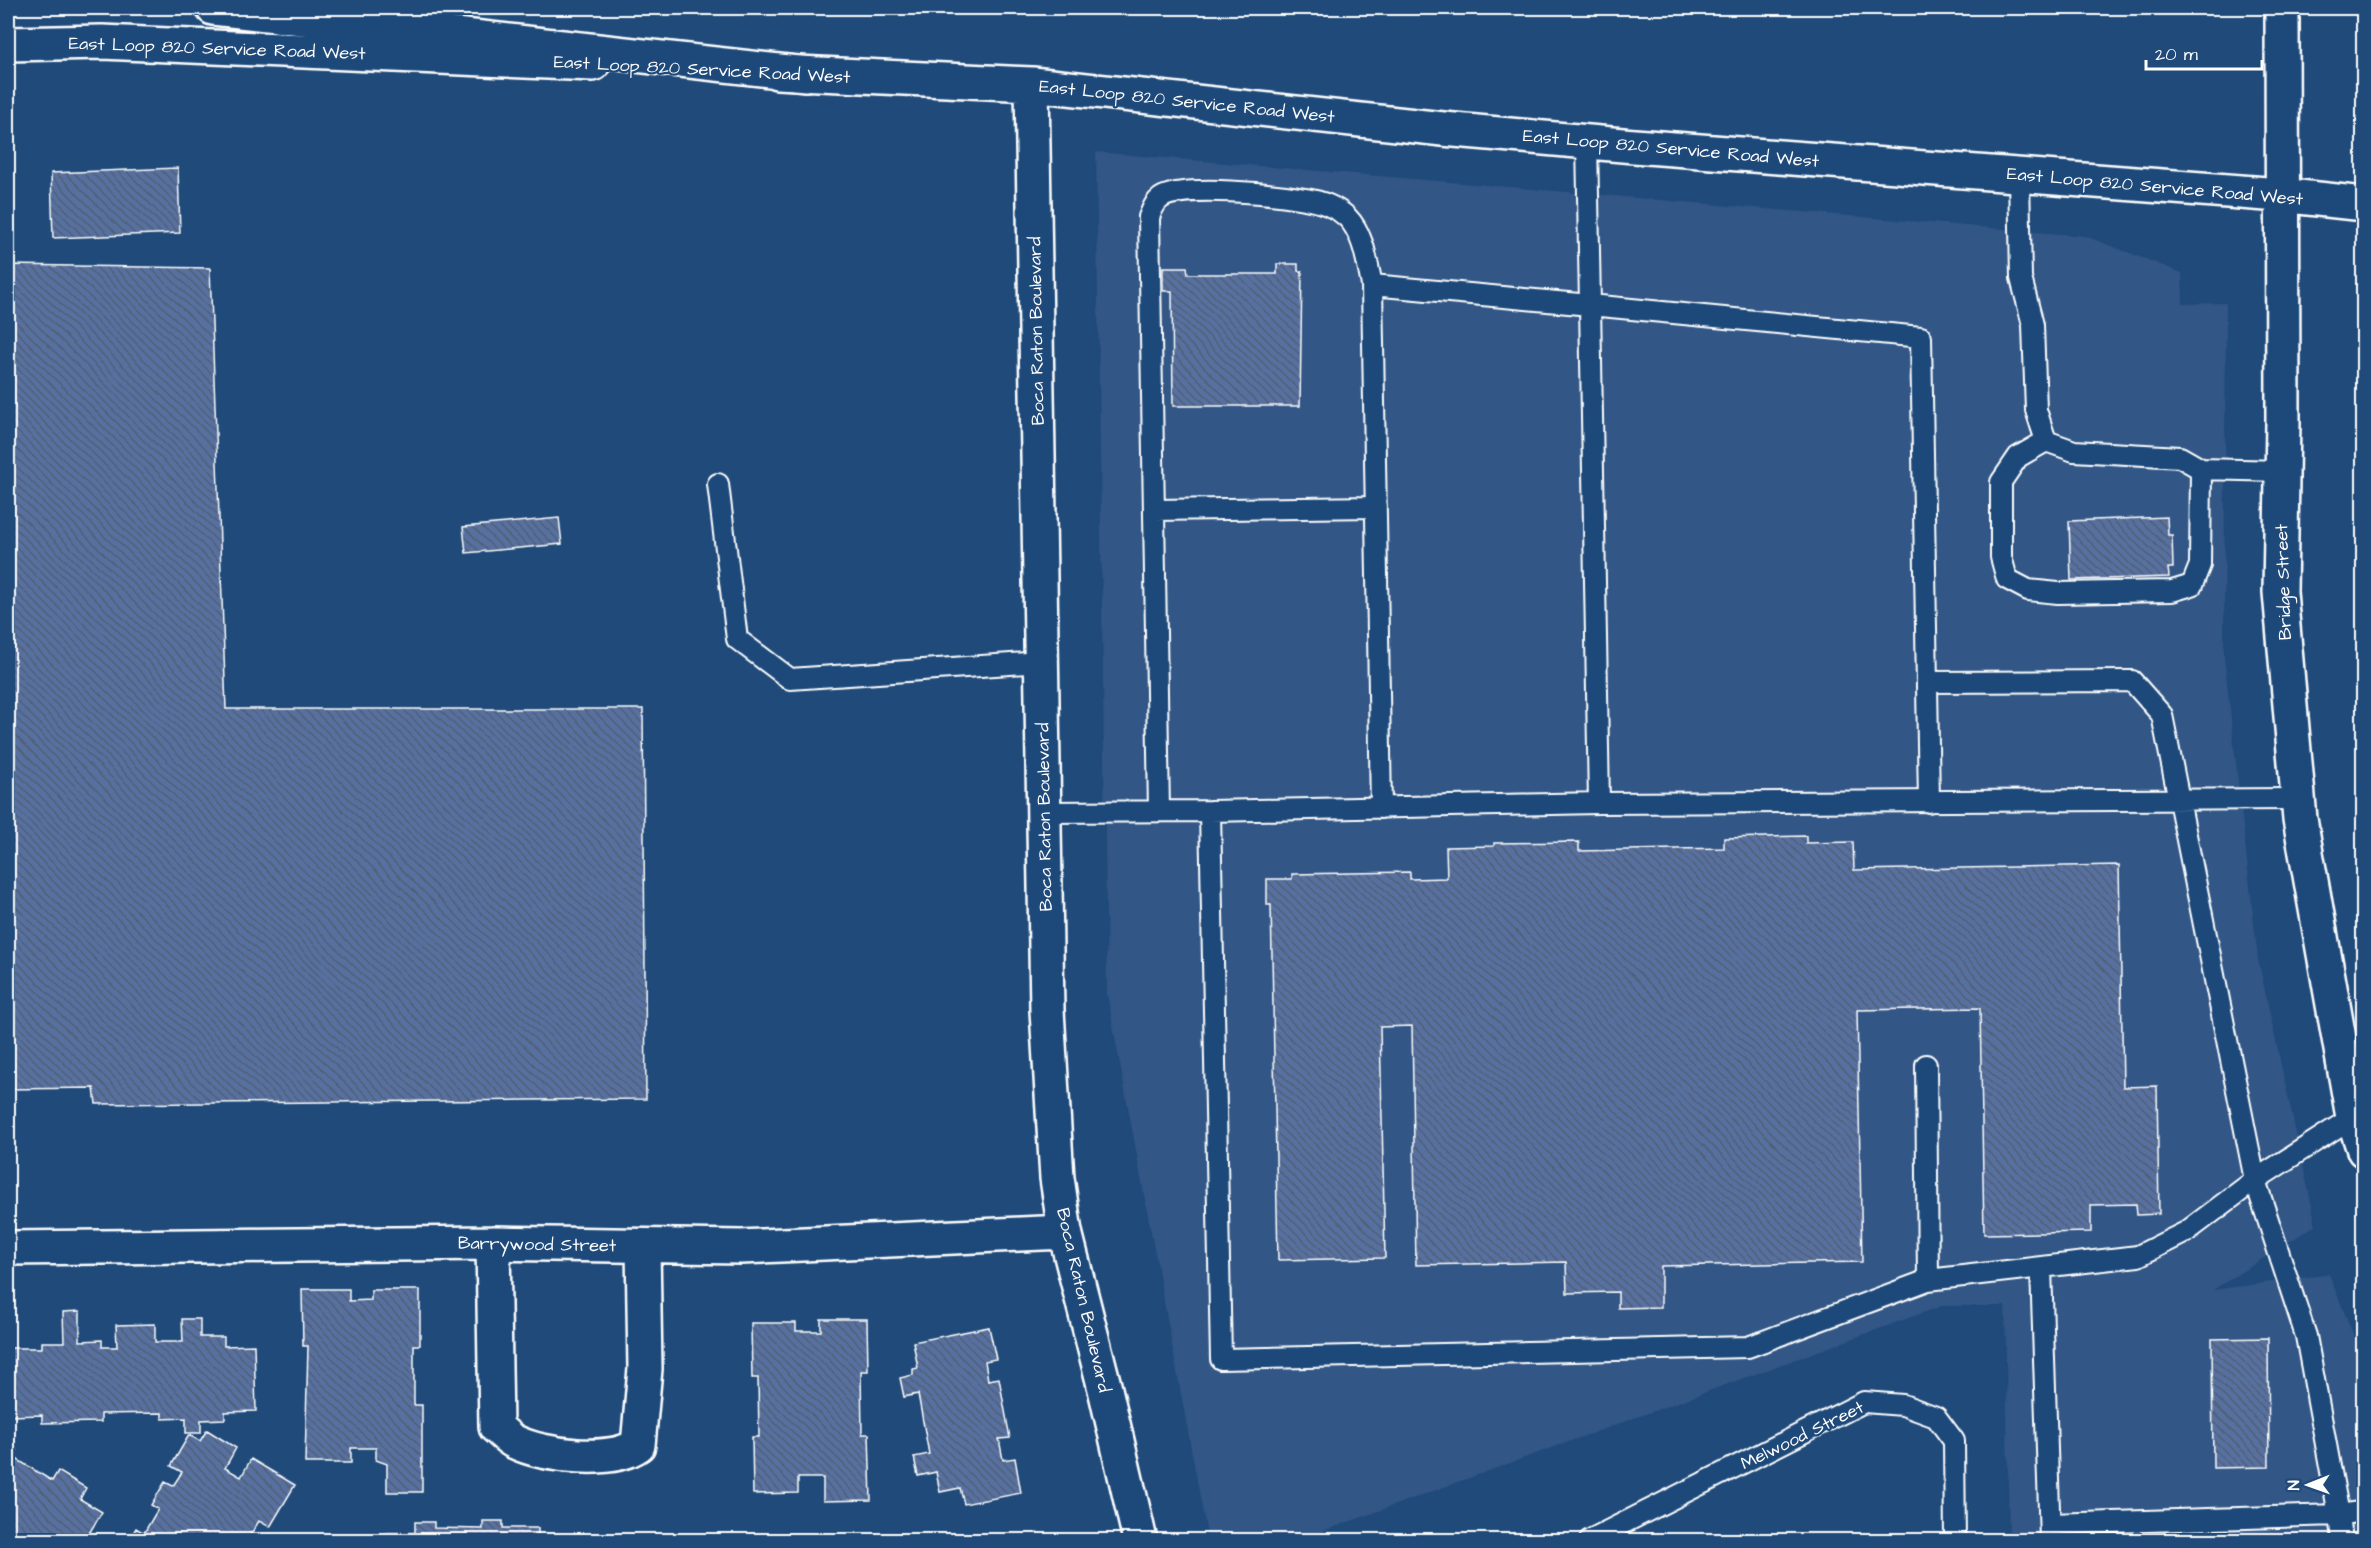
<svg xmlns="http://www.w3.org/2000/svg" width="2371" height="1548" viewBox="0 0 2371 1548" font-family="'Architects Daughter',sans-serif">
	<defs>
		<pattern id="building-back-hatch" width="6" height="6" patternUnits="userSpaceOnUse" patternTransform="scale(1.5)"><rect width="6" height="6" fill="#5771a1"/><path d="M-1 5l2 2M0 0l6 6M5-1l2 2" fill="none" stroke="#515d72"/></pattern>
	</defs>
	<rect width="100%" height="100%" fill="#1f4a7a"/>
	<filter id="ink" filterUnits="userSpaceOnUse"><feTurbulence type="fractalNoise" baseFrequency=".0167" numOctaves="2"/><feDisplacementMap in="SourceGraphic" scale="12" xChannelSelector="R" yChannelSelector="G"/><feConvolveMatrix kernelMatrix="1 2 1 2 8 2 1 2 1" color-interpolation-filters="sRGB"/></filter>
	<g filter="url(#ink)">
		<!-- built -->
		<path fill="#305686" d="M1096 152 2085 236 2182 273 2183 304 2226 303 2224 656 2258 959 2316 1225 2213 1290 2329 1274 2363 1359V1540H2009L2005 1306H1942L1299 1540H1208L1107 994Z"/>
		<!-- building -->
		<path fill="url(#building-back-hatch)" stroke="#fff" stroke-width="1.5" d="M178 168 180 233 53 238 51 173Z
			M1277 264H1298V271H1302L1300 406H1173L1172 291H1163V267H1187L1188 274H1277Z
			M8 265 210 268 226 709H643L646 1099 96 1104 94 1088 8 1089Z
			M2167 517 2168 535H2172L2173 568H2168L2169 577 2071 580 2069 521Z
			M559 518 562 544 466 553 463 527Z
			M1806 836V843L1853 842 1854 870 2119 865 2123 1087 2157 1086 2159 1214 2137 1215 2136 1204 2091 1205V1232L1984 1234 1980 1008 1857 1010 1862 1262 1661 1266V1307L1618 1308V1292L1567 1293 1566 1262 1416 1265 1412 1026 1380 1027 1385 1258 1278 1260 1271 905H1267V879H1292V874L1410 872V879L1447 878 1446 847 1494 846V843L1579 842V851L1724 848V838Z
			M302 1289H349V1301L371 1300V1290H420V1345H414V1405H422V1492H387V1464L376 1460V1448H351V1463H305L308 1346H303Z
			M80 1311V1341L102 1340V1347H117L116 1325 155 1324V1342H183L182 1319H200V1337H224V1346L254 1345 256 1411 225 1412V1419L201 1420V1433H186V1418L162 1419V1413L101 1414V1422L42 1423V1415L10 1416V1395H8L9 1348H42V1342H64L63 1312Z
			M821 1319H867L868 1371H861L862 1434H869L871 1500 823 1501V1478H798V1493L753 1494 752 1437H759L758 1378H752L751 1323H796V1331H821Z
			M989 1327 996 1359 985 1361 988 1380 999 1378 1010 1438 999 1439 1003 1460 1015 1458 1021 1493 964 1504 960 1488 940 1492 936 1472 918 1476 914 1457 929 1454 918 1394 904 1397 900 1378 913 1375V1369L918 1368 913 1342Z
			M2268 1338 2269 1467 2213 1468 2212 1339Z
			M207 1430 236 1448 225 1468 241 1477 251 1459 295 1485 270 1527 259 1521 249 1537 255 1540H129L136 1528 144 1533 158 1509 151 1505 165 1482 173 1486 182 1472 171 1466 189 1435 200 1441Z
			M8 1445 17 1450 13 1457 52 1481 58 1471 86 1488 80 1499 102 1512 85 1540H8Z
			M483 1521H503V1528H538V1540H387V1533H415V1522H434V1528L483 1529Z"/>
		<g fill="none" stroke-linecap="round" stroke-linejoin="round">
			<!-- lane casing -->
			<g stroke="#fff" stroke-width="24">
				<path id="lane" d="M1587 141 1590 305 1921 337 1929 802
					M2019 175 2021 278 2033 325 2036 410 2046 441 2074 451 2180 457 2201 469 2282 471
					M1372 285 1381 808
					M2046 441 2018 457 2001 482V557L2007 579 2028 590 2058 593 2172 591 2192 585 2200 565 2201 469
					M718 484 737 639 790 679 1041 662
					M1155 510 1376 507
					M1927 682 2132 681 2162 715 2255 1180 2306 1336 2339 1515 2050 1524
					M1159 811 1149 217C1152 210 1154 203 1161 198 1182 184 1278 194 1305 199 1320 201 1336 207 1347 217 1364 234 1367 263 1372 285L1590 305 1599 803
					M1210 811 1599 803 2298 799
					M1044 812 1210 811 1221 1359 1748 1347 1928 1280 2138 1256 2186 1232 2255 1180 2353 1117
					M1926 1065 1928 1280
					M2041 1268 2050 1540
					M1590 1540 1864 1402 1903 1405 1936 1417 1954 1441 1955 1540
					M2342 1540 2339 1515 2364 1511"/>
			</g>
			<!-- street casing -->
			<g stroke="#fff" stroke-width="38">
				<path id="street" d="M493 1243 496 1427C502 1432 508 1439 515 1442 544 1456 611 1464 638 1445L645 1369 643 1246
					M8 1248 493 1243 741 1247 1065 1232"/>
			</g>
			<!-- secondary casing -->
			<g stroke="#fff" stroke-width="38">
				<path id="secondary" d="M2282 8 2283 422 2280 592 2300 819 2353 1117 2364 1150
					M8 44 102 42 593 64
					M777 72 1032 84 1443 129 1634 146 2280 195 2364 204
					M1032 84 1047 1010 1057 1178 1065 1232 1105 1389 1140 1540"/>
			</g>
			<!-- highway casing -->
			<g stroke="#fff" stroke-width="38">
				<path id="highway" d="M213 8 806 74"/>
			</g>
			<!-- lane -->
			<use href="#lane" stroke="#1f4a7a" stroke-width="20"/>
			<!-- street -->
			<use href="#street" stroke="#1f4a7a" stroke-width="33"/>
			<!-- secondary -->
			<use href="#secondary" stroke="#1f4a7a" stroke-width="33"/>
			<!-- highway -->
			<use href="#highway" stroke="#1f4a7a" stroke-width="33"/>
		</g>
	</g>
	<g text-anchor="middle" stroke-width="4.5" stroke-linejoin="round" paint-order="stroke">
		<!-- street labels -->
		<g font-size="18" fill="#fff" stroke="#1f4a7a">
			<text transform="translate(217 48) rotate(2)" y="6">East Loop 820 Service Road West</text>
			<text transform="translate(702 69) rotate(3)" y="6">East Loop 820 Service Road West</text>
			<text transform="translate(1187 101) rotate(6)" y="6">East Loop 820 Service Road West</text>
			<text transform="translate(1671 148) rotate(5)" y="6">East Loop 820 Service Road West</text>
			<text transform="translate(2155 186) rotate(5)" y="6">East Loop 820 Service Road West</text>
			<text transform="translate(1036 331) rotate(-91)" y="6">Boca Raton Boulevard</text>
			<text transform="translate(2283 582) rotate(-92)" y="6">Bridge Street</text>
			<text transform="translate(1044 817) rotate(-91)" y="6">Boca Raton Boulevard</text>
			<text transform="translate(537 1244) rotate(1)" y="6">Barrywood Street</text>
			<text transform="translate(1084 1300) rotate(77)" y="6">Boca Raton Boulevard</text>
			<text transform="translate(1802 1435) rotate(-26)" y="6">Melwood Street</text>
		</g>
	</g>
	<!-- margin -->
	<rect width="2371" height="1548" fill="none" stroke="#1f4a7a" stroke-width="30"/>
	<rect x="15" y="15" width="2341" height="1518" fill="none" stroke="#fff" stroke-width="2" filter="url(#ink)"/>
	<!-- north arrow -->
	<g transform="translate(2308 1485) rotate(269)" stroke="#1f4a7a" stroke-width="4.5" paint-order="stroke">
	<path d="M0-4.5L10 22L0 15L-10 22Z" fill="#ffffff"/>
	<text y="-9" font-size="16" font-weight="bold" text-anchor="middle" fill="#ffffff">N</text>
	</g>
	<!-- scale -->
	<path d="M2146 60v9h116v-9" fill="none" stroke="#ffffff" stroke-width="3"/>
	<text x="2155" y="60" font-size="18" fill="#ffffff" stroke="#1f4a7a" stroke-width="4.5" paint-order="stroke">20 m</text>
</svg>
